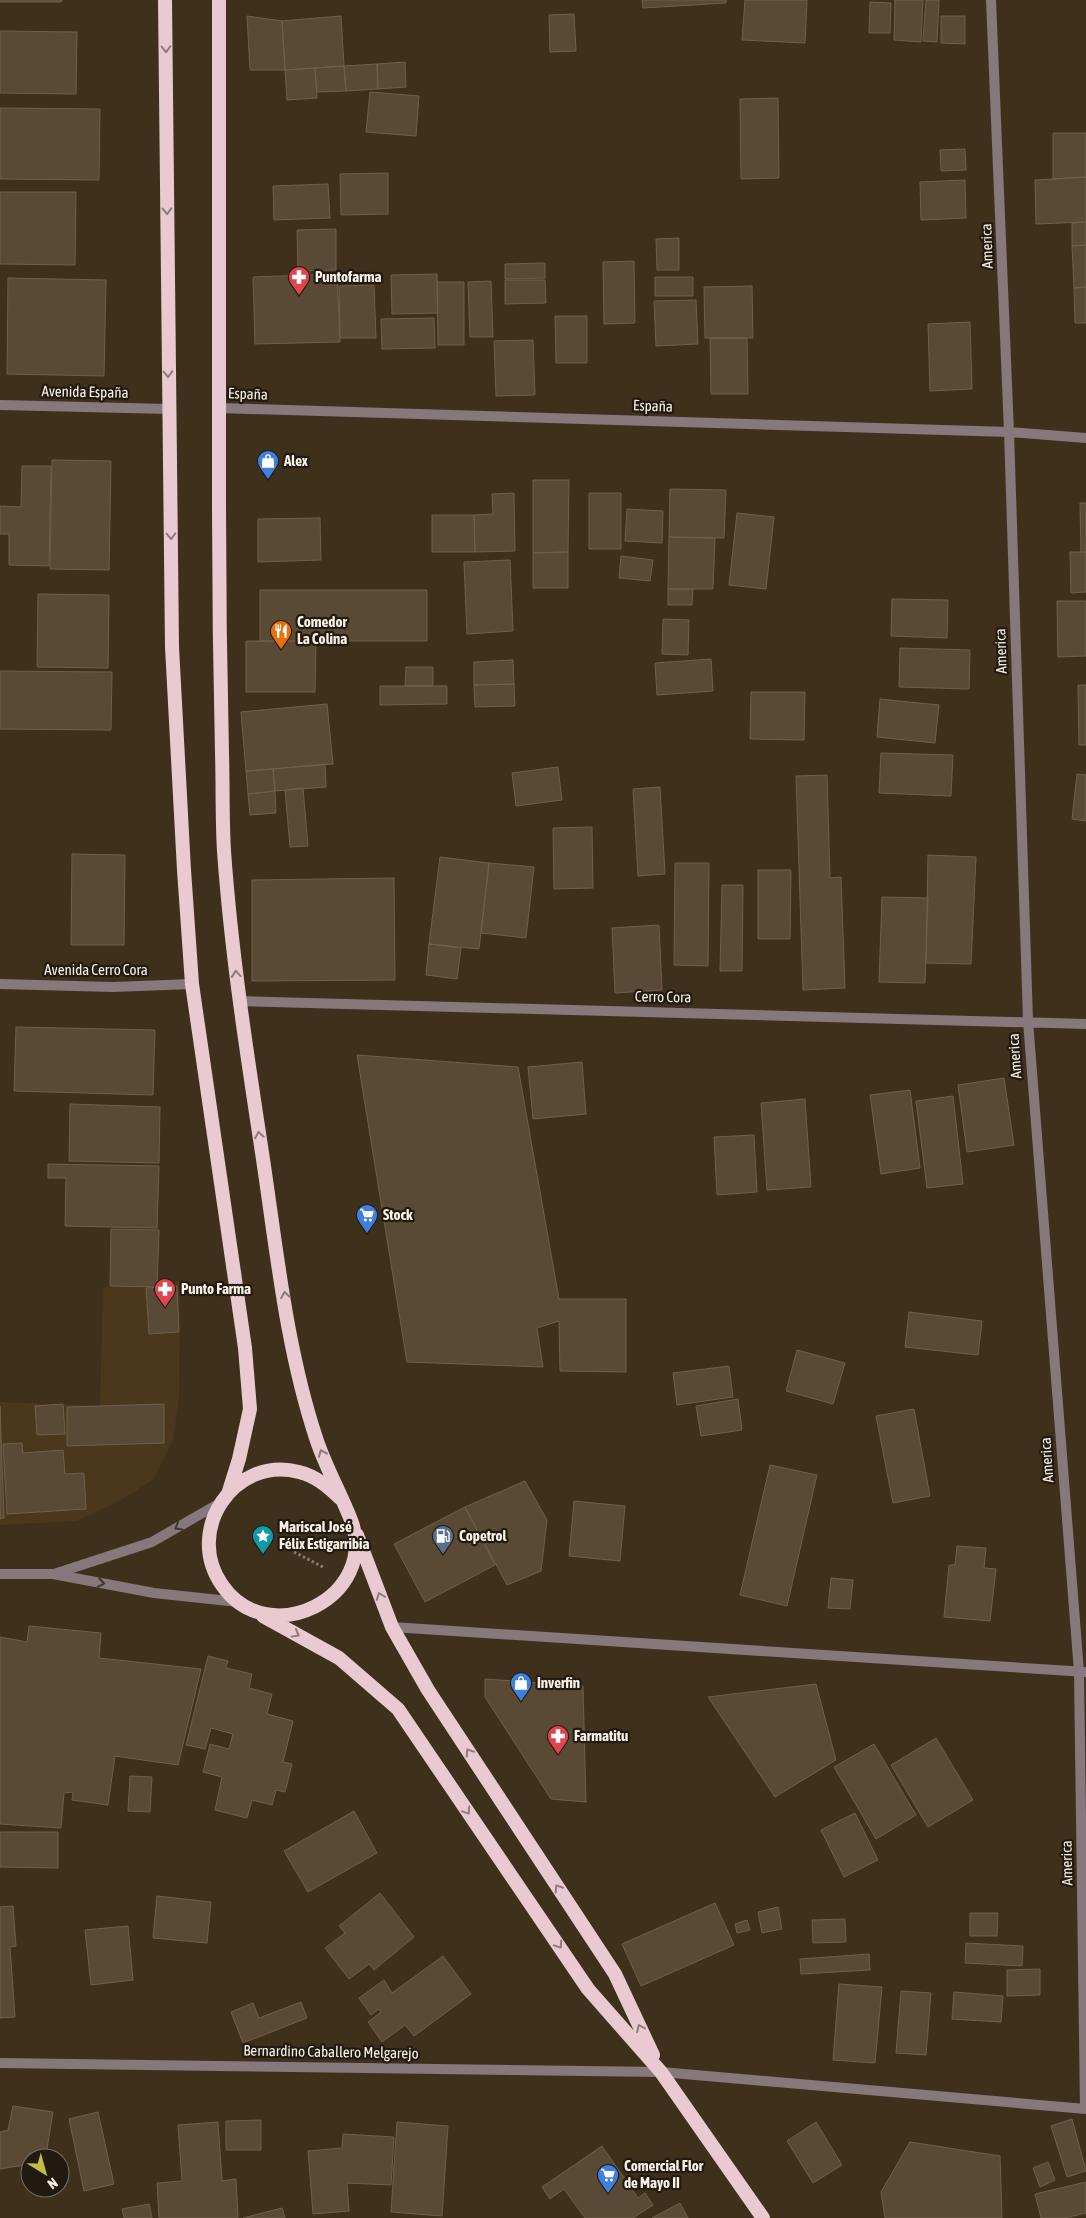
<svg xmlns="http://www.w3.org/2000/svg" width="1086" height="2218" viewBox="0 0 1086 2218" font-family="'Asap Condensed',sans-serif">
	<rect width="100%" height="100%" fill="#3f301c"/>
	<!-- built -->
	<path fill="#4a371c" d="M180 1281 179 1398 173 1441 154 1479 121 1500 77 1521 0 1525V1402L100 1406 103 1287Z"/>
	<!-- building -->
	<path fill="#5a4a35" stroke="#705f4a" d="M0 0H62L61 2H0Z
		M642 0H726V3L643 8Z
		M745 0H807L805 43 742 40Z
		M895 0H923L921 42 894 40Z
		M926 0H939L937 42 923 41Z
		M870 2 891 3 890 33H869Z
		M574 14 576 51 550 52 549 15Z
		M247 16 282 21 285 70H250Z
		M341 16 344 66 285 70 282 21Z
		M941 16H965V44L941 43Z
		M0 31 77 32 76 94 0 93Z
		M405 62 406 87 378 89 377 64Z
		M377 64 378 89 346 91 344 66Z
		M344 66 346 91 317 92 315 68Z
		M315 68 317 98 287 100 285 70Z
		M370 92 419 96 416 136 366 132Z
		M778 98 779 178 741 179 740 99Z
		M0 108 100 109 99 180 0 179Z
		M1053 133H1086V177L1053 179Z
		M965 149 966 170 941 171 940 150Z
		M388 173V214L341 215 340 174Z
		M1086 177V222L1036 224 1035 180Z
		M965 180 966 218 921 220 920 182Z
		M328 184 330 218 274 220 273 186Z
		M0 192H76L75 265 0 264Z
		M1086 222V245L1072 246V223Z
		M336 229V270L298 271 297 230Z
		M679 238V270H657L656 239Z
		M1086 245V287L1074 288 1072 246Z
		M634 261 635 323 604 324 603 262Z
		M545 263V278L505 279V264Z
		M337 274 340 342 255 344 253 277Z
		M437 274 438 313 392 314 391 275Z
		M655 277H693V296H655Z
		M8 278 106 280 104 376 7 374Z
		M505 280H545L546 303 505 304Z
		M491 281 493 337H470L468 282Z
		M437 282H464V345H438Z
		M374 285 376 338H340L339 286Z
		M752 286 753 338H705L704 287Z
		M1086 287V323H1075L1074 288Z
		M696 300 698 344 656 346 654 301Z
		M555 316H587V363H556Z
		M434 318 435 348 382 349 381 319Z
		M970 322 972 389 930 391 928 324Z
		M710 338H747L748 394H711Z
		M533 340 535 395 496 396 494 341Z
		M52 460 111 461 109 570 50 569Z
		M22 466H51L49 566 9 565V534H0V506L21 507Z
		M533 480H569L568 552 533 553Z
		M670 489 726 490 724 538 669 537Z
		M514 493 515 551 475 552 474 515 493 514 492 494Z
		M589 493H621V549H589Z
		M1080 503H1086V552H1081Z
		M627 509 663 511 662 543 625 541Z
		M737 513 774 517 766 589 729 585Z
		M432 515H474L475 552H432Z
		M320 518 321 560 258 562V519Z
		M669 537 715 538 713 589H668Z
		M568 552V588H533V553Z
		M1070 552H1086V592L1071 593Z
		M621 556 653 560 650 581 619 578Z
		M510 560 513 631 467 634 464 562Z
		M668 589H693L692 605H668Z
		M260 590H427V641H260Z
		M38 594 109 595 108 668 37 667Z
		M892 599 948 600 947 638 891 636Z
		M1057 601H1086V656L1058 657Z
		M663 619 689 620 688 655 662 654Z
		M246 641H316L315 692H246Z
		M900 648 970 650 969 689 899 687Z
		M711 659 713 691 657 695 655 663Z
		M513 660 514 684 474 685V662Z
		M406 667H433V686H405Z
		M0 671 112 672 111 730 0 729Z
		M514 684 515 706 475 707 474 685Z
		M1078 685H1086V745H1079Z
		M380 686H447V704L380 705Z
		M751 692H805L804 740 750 739Z
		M880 699 939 705 935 743 877 737Z
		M327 704 333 764 246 771 241 712Z
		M881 753 953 755 951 796 879 793Z
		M325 764 326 787 275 791 273 769Z
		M558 767 562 800 516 806 512 773Z
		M273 769 275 791 248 794 246 771Z
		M1077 774 1086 775V821L1072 819Z
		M827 775 830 878 841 877 845 988 803 990 796 776Z
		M660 787 665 874 638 876 633 789Z
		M303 788 308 846 290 847 285 790Z
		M275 791 276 813 250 815 248 794Z
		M592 827 593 888 554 889 553 828Z
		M72 854 125 855 124 945H71Z
		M928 855 976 857 971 964 926 963Z
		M440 857 489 863 479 949 429 944Z
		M489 863 534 867 526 938 481 933Z
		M675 863H709L708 966 674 965Z
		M758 870H791L790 939H758Z
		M394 878 395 980 252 981V880Z
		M722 885H743L742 971H720Z
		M882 897 928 898 925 983 879 982Z
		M659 925 662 990 615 993 612 928Z
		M429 944 461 948 457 979 426 975Z
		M16 1027 155 1030 153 1095 14 1091Z
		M357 1055 518 1067 559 1299H626V1372L560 1371 559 1321 537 1328 543 1367 407 1362Z
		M582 1062 586 1114 533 1119 528 1067Z
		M1004 1078 1014 1145 967 1152 958 1085Z
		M910 1090 920 1168 881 1174 870 1095Z
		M953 1096 963 1184 927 1188 916 1101Z
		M805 1099 811 1187 767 1190 761 1103Z
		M70 1104 160 1107 159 1163 69 1161Z
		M754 1135 757 1192 717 1195 714 1137Z
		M48 1164 159 1166 157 1228 65 1226 66 1178H48Z
		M111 1229 159 1230 157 1287 110 1286Z
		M177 1286 179 1332 149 1334 146 1288Z
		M909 1312 982 1321 978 1355 905 1347Z
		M797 1350 845 1363 833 1404 786 1391Z
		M729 1366 733 1397 677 1405 673 1373Z
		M738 1399 742 1430 701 1436 696 1406Z
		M63 1404 65 1434 37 1435 35 1406Z
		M164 1404V1443L67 1446V1407Z
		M0 1406 4 1518 0 1519Z
		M914 1409 930 1496 893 1503 876 1416Z
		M22 1443 23 1453 63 1450 65 1474 84 1473 86 1509 7 1514 3 1444Z
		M770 1465 817 1475 787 1606 740 1595Z
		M525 1481 547 1520 541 1571 507 1585 465 1507Z
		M574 1501 625 1506 620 1561 569 1556Z
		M465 1507 495 1565 425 1602 394 1544Z
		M957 1546 986 1548 984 1568 996 1569 990 1621 944 1617 949 1565H955Z
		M831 1578 853 1580 850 1609 828 1608Z
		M29 1626 101 1633 99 1658 201 1669 178 1765 115 1756 108 1805 72 1800 73 1792 64 1793 61 1828 0 1824V1637L27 1642Z
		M208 1656 228 1661 226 1668 252 1674 249 1688 272 1694 267 1714 293 1721 283 1762 292 1764 285 1792 276 1790 272 1805 252 1800 247 1818 215 1810 222 1777 203 1772 210 1744 229 1749 233 1734 211 1728 205 1749 186 1745Z
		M485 1679 583 1686 586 1802 551 1799 485 1697Z
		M816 1684 836 1760 775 1797 708 1697Z
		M936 1738 973 1800 928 1827 891 1765Z
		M874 1744 916 1815 876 1839 834 1767Z
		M130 1776 152 1777 150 1812 128 1811Z
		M354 1811 377 1853 308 1892 284 1851Z
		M855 1813 878 1860 844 1877 821 1830Z
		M0 1832H58V1868L0 1867Z
		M380 1893 414 1937 374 1970 369 1964 349 1979 325 1948 345 1933 339 1926Z
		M157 1896 211 1902 207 1943 153 1938Z
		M715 1903 734 1945 641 1986 622 1944Z
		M13 1906 16 1946 10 1947 15 2017 0 2018V1907Z
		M778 1907 782 1929 762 1933 758 1912Z
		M970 1913H998L997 1936H970Z
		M845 1919 846 1942 813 1943 812 1920Z
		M747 1920 750 1930 737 1933 735 1924Z
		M128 1926 133 1980 91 1985 85 1930Z
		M966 1943 1023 1946 1022 1966 965 1963Z
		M869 1954 870 1970 801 1974 800 1959Z
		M443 1956 471 1994 414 2036 405 2025 382 2042 368 2022 381 2012 379 2009 371 2015 359 1998 384 1980 392 1993Z
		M1040 1969V1995L1007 1996V1970Z
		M839 1984 882 1987 875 2063 833 2060Z
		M901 1991 931 1993 926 2055 896 2053Z
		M954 1992 1003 1996 1001 2022 952 2019Z
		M301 2002 307 2018 243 2043 231 2012 253 2003 259 2018Z
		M13 2106 53 2112 46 2155 30 2152V2164L0 2169V2132L8 2130Z
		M98 2112 114 2184 84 2191 69 2119Z
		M1072 2119 1086 2171 1067 2177 1051 2126Z
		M261 2120V2150H226V2121Z
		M218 2122 222 2181 236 2179 238 2218H159L157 2183 182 2181 178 2125Z
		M397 2122 448 2126 442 2216 391 2212Z
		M816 2122 842 2165 813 2183 787 2141Z
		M343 2134 394 2137 391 2185 347 2183 349 2211 313 2214 308 2151 342 2148Z
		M910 2142 1000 2156 1002 2218H885L881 2192Z
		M602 2146 638 2198 645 2193 653 2205 633 2218H585L564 2189 550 2199 542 2187Z
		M1048 2162 1055 2180 1040 2187 1033 2168Z
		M1086 2182V2213L1065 2218H1041L1035 2194Z
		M680 2203 688 2218H652Z
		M149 2204 152 2218H124L122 2209Z
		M282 2208 285 2218H243Z"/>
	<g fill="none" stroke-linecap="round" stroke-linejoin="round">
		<!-- path -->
		<path stroke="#897c6b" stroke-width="3" stroke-dasharray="2.5 2.5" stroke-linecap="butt" d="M294 1552 323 1567"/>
		<!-- minor -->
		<path stroke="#86787b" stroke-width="10" d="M991 0 1009 432 1028 1021 1079 1672 1085 2109
			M0 405 169 409
			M219 408 1009 432 1086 438
			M0 984 113 987 192 984
			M238 1001 1086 1024
			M0 1574H53L154 1593 238 1602
			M54 1574 152 1542 220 1503
			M392 1627 1086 1672
			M0 2063 661 2072 1086 2109"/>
		<!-- trunk -->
		<path stroke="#e9cad1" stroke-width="14" d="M165 0 172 647 184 870 192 984 245 1348 250 1409 239 1459 229 1491
			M219 0C219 168 219 337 219 505 219 588 220 670 222 753 223 785 222 819 224 851 231 950 246 1048 261 1146 276 1243 285 1344 316 1438 325 1466 340 1492 351 1520 380 1596 269 1653 222 1585 184 1531 234 1455 299 1472 316 1476 328 1487 340 1498
			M357 1535 392 1627 428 1690 615 1974 653 2055
			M263 1616 339 1658 398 1709 588 1989 661 2072 763 2218"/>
	</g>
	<!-- one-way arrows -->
	<defs><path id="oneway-chevron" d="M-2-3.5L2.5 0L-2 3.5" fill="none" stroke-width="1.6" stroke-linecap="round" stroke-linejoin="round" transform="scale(1.25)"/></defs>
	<g stroke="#8f7b7b">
		<use href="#oneway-chevron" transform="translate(166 49) rotate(89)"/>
		<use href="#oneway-chevron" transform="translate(167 211) rotate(89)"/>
		<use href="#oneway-chevron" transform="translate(168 374) rotate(89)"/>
		<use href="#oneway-chevron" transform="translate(171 536) rotate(89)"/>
		<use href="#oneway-chevron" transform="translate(236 974) rotate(-95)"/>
		<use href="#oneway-chevron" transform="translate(259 1135) rotate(-99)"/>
		<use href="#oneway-chevron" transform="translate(285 1295) rotate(-99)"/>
		<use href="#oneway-chevron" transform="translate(322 1453) rotate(-112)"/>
		<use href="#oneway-chevron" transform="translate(380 1596) rotate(-111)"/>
		<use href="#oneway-chevron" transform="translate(296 1634) rotate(29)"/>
		<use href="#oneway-chevron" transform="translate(469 1752) rotate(-123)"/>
		<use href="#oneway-chevron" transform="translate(467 1811) rotate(56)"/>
		<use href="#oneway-chevron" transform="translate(558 1888) rotate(-123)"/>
		<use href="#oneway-chevron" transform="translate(559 1945) rotate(56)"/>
		<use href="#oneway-chevron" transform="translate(640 2028) rotate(-115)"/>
	</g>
	<g stroke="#3f3631">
		<use href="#oneway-chevron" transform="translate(178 1527) rotate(150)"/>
		<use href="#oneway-chevron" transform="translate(101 1583) rotate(10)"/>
	</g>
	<!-- icons -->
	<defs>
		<g id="pharmacy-pin" transform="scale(1.125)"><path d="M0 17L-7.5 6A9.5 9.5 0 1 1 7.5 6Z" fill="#e0444e" stroke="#211a11"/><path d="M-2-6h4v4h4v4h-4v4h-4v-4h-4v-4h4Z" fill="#fff"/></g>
		<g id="shop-pin" transform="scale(1.125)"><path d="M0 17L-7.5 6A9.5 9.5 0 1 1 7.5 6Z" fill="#3f7fe0" stroke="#211a11"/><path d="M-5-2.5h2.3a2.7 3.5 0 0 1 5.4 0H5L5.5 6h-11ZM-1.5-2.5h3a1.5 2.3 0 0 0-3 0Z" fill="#fff"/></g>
		<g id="restaurant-pin" transform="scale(1.125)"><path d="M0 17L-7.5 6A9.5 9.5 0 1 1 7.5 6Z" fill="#e8710a" stroke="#211a11"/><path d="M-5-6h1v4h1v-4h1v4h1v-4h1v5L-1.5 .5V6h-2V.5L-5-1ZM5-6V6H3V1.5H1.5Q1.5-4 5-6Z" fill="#fff"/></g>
		<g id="supermarket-pin" transform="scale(1.125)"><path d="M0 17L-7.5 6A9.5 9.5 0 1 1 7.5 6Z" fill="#3f7fe0" stroke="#211a11"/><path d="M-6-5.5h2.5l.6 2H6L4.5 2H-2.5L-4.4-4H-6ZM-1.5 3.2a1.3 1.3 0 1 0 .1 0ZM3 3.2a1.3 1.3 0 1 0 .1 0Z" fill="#fff"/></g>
		<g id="sight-pin" transform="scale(1.125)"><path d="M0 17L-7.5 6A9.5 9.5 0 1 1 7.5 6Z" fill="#0f9aa8" stroke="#211a11"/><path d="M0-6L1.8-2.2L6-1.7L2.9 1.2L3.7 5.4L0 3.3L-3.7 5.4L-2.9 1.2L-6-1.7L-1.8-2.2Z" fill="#fff"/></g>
		<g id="fuel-pin" transform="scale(1.125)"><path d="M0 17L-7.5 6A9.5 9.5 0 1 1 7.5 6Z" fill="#5c6f8a" stroke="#211a11"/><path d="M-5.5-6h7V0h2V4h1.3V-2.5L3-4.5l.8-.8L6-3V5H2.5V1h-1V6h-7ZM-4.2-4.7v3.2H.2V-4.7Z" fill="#fff"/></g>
	</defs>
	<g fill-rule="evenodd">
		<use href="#pharmacy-pin" x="299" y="277"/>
		<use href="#shop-pin" x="268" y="461"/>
		<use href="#restaurant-pin" x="281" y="631"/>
		<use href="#supermarket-pin" x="367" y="1215"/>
		<use href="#pharmacy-pin" x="165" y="1289"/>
		<use href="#sight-pin" x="263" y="1536"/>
		<use href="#fuel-pin" x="443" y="1536"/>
		<use href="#shop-pin" x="521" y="1683"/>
		<use href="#pharmacy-pin" x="558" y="1736"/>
		<use href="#supermarket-pin" x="608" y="2175"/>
	</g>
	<g text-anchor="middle" stroke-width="4.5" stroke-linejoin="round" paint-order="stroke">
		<!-- street labels -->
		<g font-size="15" fill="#fbf1e5" stroke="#211a11">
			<text transform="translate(987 246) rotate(-92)" y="5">America</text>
			<text transform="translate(85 392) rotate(1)" y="5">Avenida España</text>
			<text transform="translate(248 394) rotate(2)" y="5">España</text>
			<text transform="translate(653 406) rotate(2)" y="5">España</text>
			<text transform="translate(1001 651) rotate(-92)" y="5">America</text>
			<text x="96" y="975">Avenida Cerro Cora</text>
			<text transform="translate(663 997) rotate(1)" y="5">Cerro Cora</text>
			<text transform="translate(1015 1056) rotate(-94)" y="5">America</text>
			<text transform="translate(1047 1460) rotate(-94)" y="5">America</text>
			<text transform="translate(1067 1863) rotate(-91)" y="5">America</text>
			<text transform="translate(331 2052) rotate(1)" y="5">Bernardino Caballero Melgarejo</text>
		</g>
		<!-- poi labels -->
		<g font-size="15" font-weight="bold" fill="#fbf1e5" stroke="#211a11" text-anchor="start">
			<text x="315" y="282">Puntofarma</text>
			<text x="284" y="466">Alex</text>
			<text x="297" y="627">Comedor<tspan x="297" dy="17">La Colina</tspan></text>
			<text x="383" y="1220">Stock</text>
			<text x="181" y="1294">Punto Farma</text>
			<text x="279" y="1532">Mariscal José<tspan x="279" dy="17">Félix Estigarribia</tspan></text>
			<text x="459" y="1541">Copetrol</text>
			<text x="537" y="1688">Inverfin</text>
			<text x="574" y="1741">Farmatitu</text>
			<text x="624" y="2171">Comercial Flor<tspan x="624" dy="17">de Mayo II</tspan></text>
		</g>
	</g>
	<!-- north arrow -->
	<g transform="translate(45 2173) rotate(143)"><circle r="24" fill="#211a11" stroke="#787066"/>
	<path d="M0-4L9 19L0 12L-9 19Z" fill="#bebf42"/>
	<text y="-8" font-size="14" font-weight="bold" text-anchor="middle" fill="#fbf1e5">N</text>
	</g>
</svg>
